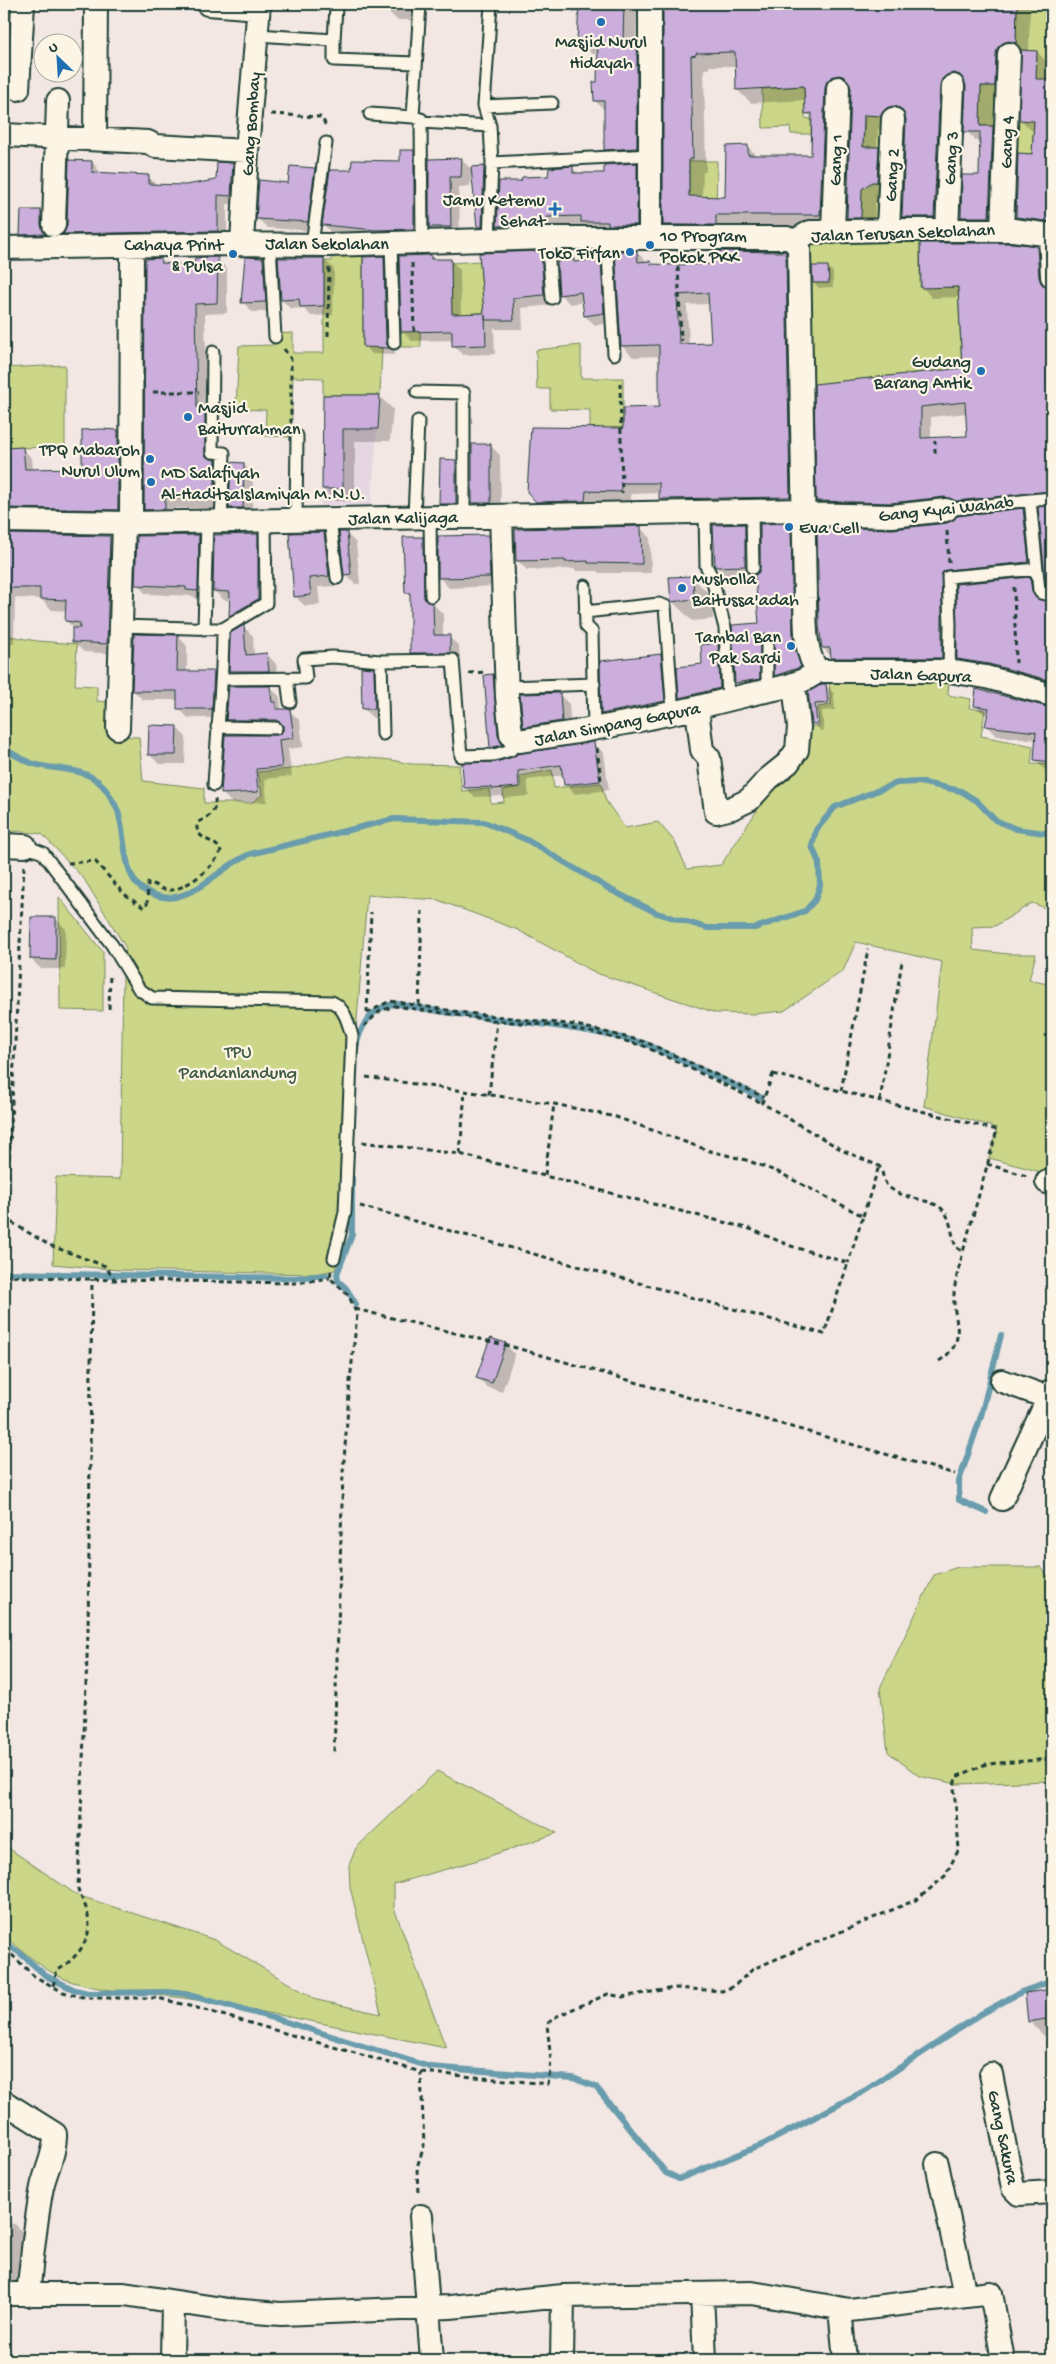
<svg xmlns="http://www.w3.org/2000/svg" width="1056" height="2364" viewBox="0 0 1056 2364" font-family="'Gochi Hand',sans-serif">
	<rect width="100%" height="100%" fill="#f2e7e3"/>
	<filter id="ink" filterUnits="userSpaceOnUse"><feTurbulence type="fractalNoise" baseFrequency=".02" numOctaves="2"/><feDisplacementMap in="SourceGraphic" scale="10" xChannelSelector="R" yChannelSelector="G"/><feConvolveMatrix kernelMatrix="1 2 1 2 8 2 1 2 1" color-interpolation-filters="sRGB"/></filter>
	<g filter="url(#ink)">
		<!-- built -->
		<path fill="#e6d6e1" d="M323 395H380L371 505H321Z"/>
		<!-- green -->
		<path fill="#cbd689" stroke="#758a5e" d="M1017 4H1052V91L1035 90 1037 51 1016 50Z
			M804 86 805 118 811 119V134H791L790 127 763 128 762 89Z
			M981 86H1003L1000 126H980Z
			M1013 97 1021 98 1034 120 1032 154H1008Z
			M865 115 889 116 888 147H863Z
			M689 161H717L716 218H704V227L689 226Z
			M862 182H886L884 222 860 226Z
			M920 236V287H958L962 368 810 385 807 239Z
			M363 251V346L382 348 380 395H323V378L293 377 291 437 265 436 266 410 236 409 239 346 273 345 274 334 293 333V353H324V261H332V252Z
			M480 261 484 313H476L452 333 451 263Z
			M415 302 419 310 421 347H396L394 303Z
			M581 345V378H623V435L590 428V410L550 409V389H537L536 350Z
			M65 365V447L8 448 4 368Z
			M4 635 37 641 77 644 75 685 97 686V701L108 702 107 736 139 737 143 781 204 788V803H251L262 795 258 772 291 769 348 756 391 760 411 764 459 765 462 791 489 789 491 803 504 802 503 790 521 787 520 776 552 770 554 788 601 783 606 801 625 828 658 822 675 842 687 869 721 865 764 800 802 727 819 726 818 707 831 705 829 681 949 680 948 695 971 699 969 708 985 710 981 736 1033 746 1031 764 1052 765V911L1032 903 995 926 972 927 973 950 1008 954H1036L1029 980 1052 985V1175L989 1158 997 1128 924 1106 942 962 856 942 843 971 784 1011 753 1014 716 1013 596 973 518 930 438 900 367 895 350 1107 347 1232 335 1270 315 1274 119 1270 53 1264 56 1177 120 1179 123 974 126 948 84 879 42 834 19 831 4 833Z
			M59 897 103 952V1011L60 1010Z
			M958 1567H1041L1052 1582V1781L957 1784 919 1776 888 1752 880 1688 934 1575Z
			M437 1771 557 1833 478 1860 394 1884V1908L446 2048C363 2032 280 2014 196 2000 156 1993 112 1994 73 1982 44 1973 28 1953 4 1937V1845L77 1895 215 1940 317 2000 381 2014 350 1887 349 1865 356 1848Z"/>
		<!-- shadow -->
		<path fill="#0003" fill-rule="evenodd" d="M380 4H419L418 20H397Z
			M565 4H637L636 48 650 62V162H634L646 174V234L592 232 586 226H556V234L508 236 498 226 500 182H522L550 177 572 168 579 174H606L622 165 606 149V111L595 101 598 84 599 54H592L579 40 580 13H574Z
			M664 4H1030L1029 52H1037L1047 62 1046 80H1052V230L1027 227 1017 217 1033 155 1035 130H1031L1021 120 1022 55 1012 60 1008 100H994L993 128 1006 141 1003 230H976L962 216 980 176 981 145 966 131 967 86 956 92 948 230H917L903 216 907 119 900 121 894 129H878L877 149 892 162 886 196 875 203 874 231H862L848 217 852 88 841 94 834 228H730L678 238 664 224ZM710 66H737V90L751 103 806 100V113L813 119 812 157 757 156 748 147 727 198 702 197 703 172H706L704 69H709Z
			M413 151 423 161 424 238 333 235 324 225 352 171 401 163Z
			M461 159 472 170 470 186 459 187 460 236 440 238 431 228 430 160Z
			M92 162 102 174 148 177 157 185 185 186 217 181 233 165 242 174 241 205 227 204V240L74 243 65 234Z
			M484 168 494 177 488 236 478 227Z
			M314 170 324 180 317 231 268 228 258 219Z
			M41 212 51 221 50 236 54 243 31 244 21 234Z
			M1037 248 1047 258 1049 288 1052 290V502L828 511 818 501 816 386 964 369 960 297 932 298 922 287ZM967 413 968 437 931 439V417Z
			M636 252 653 266 713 265 785 253 796 264 801 508 671 510 660 499V493L631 494V503L596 502V512L548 513 537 501 624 430 661 408V356L633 357 622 346ZM710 304 712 344 689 345 687 305Z
			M540 253 550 262 553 305 522 308 523 329H496L494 327 495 354 463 355 454 346V340L412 341 402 331 431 256 435 260H451L460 270 461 315 486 314Z
			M217 258 227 269V313L205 314 207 411 215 419V461L226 472 224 508H175L174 519H156L145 509 160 260 166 265 195 267Z
			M383 258 391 265 395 355 372 354 365 346Z
			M263 259 273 269 275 311 252 312 243 302Z
			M324 259 334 269 333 315 311 316 303 308 291 309 282 300Z
			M600 260 610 270 613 323 595 325 585 316 584 302 570 304 560 294 558 263Z
			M828 267 833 272V287L819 288 814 283Z
			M325 397H380L393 409 390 441H355V501H335L323 489Z
			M118 431 128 441 127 519 18 517 8 507 4 449 22 448 32 458 33 470 83 469Z
			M490 445 500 455 501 512 483 513 473 503Z
			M456 461 466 471V513H451L441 503Z
			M243 464 253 474 252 517H240L230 507Z
			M1052 506V591L1047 586 1040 508Z
			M1023 510 1033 519 1038 572 957 579 951 583V667H842L823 648 894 530 948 524Z
			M790 525 800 534 810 677 785 685 776 675V643L773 644 769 688 746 692 736 682 760 624Z
			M744 526 754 535 755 575 726 576 716 566Z
			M640 528 650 537 651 573H599L597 571H576L574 569 527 570 517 560Z
			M346 533 356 543 360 584H355L345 574Z
			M324 534 333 544 338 586 318 587 320 605 305 606 295 596Z
			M7 535 110 537 121 548 118 654 84 652 73 641 74 628 66 621 67 611 52 610 41 599 15 598 14 644H4V538H7Z
			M257 535 267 545 268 609 240 625 231 616V601L224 600 214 591Z
			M199 536 208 546 207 600H197L193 596 146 594 137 584Z
			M488 537 498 546 499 586 449 588 440 578Z
			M422 538 432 548 433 604 443 614V636L449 637 459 646 460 662H421L411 653V597L406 592Z
			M692 577 712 597 713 619 692 621 673 602 671 578Z
			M1030 578 1040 589 1041 601 1052 603V688L969 669 958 658Z
			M244 627 253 636 254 655 267 654 276 664 278 680 240 681 231 671Z
			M178 636 187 646V673L214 672 224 682 221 718H188L179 708V700H143L133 690Z
			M718 645 727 654 729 698 690 707 681 698Z
			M661 655 670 665 674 711 612 723 602 714 601 662Z
			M373 669 383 679 384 718H373L363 708Z
			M493 675 502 685 507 746 501 757 491 747Z
			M826 685 834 694 835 710 822 711 824 731H821L813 723 810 693Z
			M270 687 280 697 281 709 290 711 300 721 303 747 288 749 292 776 265 779 267 802 232 803 222 793 284 730 237 729 227 719Z
			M559 694 569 704 571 731 534 736 525 726Z
			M975 706 1052 709V771L1045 770 1035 760 1037 740 997 736 986 725 988 717Z
			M176 727 186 737 185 764H159L150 755Z
			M594 744 604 753 609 790 575 794 565 784 564 775 527 780 529 796 503 798 501 796 475 797 465 787 496 763Z
			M56 919 66 929 65 969H41L31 959Z
			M505 1344 515 1354 502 1392 487 1387 477 1378Z
			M1052 1990V2035L1044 2036 1029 2021 1027 1994Z
			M4 2223 15 2224 23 2232 18 2289 4 2290Z"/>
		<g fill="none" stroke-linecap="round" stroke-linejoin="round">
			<!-- stream -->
			<path stroke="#699cac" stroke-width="6" d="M4 748C12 754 22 759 31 763 53 771 85 766 102 785 108 792 117 806 119 815 127 841 121 885 152 894 160 897 167 899 175 897 204 891 223 865 250 854L394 819 484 822 527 840 611 890 657 913 707 928H755L805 911 815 900 820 885 819 863 812 846 816 830 835 807 897 783 919 782 961 791 977 801 995 820 1016 829 1052 834
				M356 1050C358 1028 373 1004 398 1004 420 1008 443 1012 465 1015 527 1023 585 1027 646 1044L760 1097
				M352 1178V1235L337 1274 338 1281 346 1288 356 1304
				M4 1273 295 1278 326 1275
				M986 1512 959 1500V1481L981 1416 1001 1335
				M4 1943 20 1953 46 1976 75 1990 88 1993 168 1992 185 1994 280 2020 430 2067 573 2078 596 2087 666 2173 679 2179 764 2144 866 2090 981 2014 1021 1992 1052 1981"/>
		</g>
		<!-- building -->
		<path fill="#cbaedb" stroke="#1f3d34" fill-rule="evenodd" d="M579 4H624L623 41H625V47H637V148L604 150V101H594L593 82H597L598 41H577Z
			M663 4H1017L1016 43 1009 41 998 47 996 53 995 86H981L980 126H993L989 217H961L962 175H979L980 132H964L966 86 960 75 953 73 942 79 940 85 934 217H902L906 119 900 108 893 106 887 108 881 116 864 115 863 147H879L877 182H872L862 189 861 218H847L851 88 845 77 838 75 827 81 825 88 820 215H716V225H663ZM735 52 736 90 804 86 805 114 812 113 811 155H748V145L726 146 725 197 689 196V159H693L691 56 696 55V53Z
			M1021 50 1037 51 1036 79H1052V222L1016 217 1018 153 1032 154 1034 121 1019 120Z
			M400 150H414V229L376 230 322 225 330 170H351L352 160 400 161Z
			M462 158 461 177H450L451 227H433L429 229V159Z
			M69 160 92 161V172L149 175V184L185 185 216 180 217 162 233 163 231 196 218 195V231L63 234 67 225Z
			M637 163V225H608V222H581V216L547 217V224L544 225 497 226 499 181H521L522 177 548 176 549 168 573 166V173H604V165Z
			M290 166 315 168 308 222 256 219 259 180 288 183Z
			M484 166 482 227H477L471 167Z
			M21 210H41V225L45 234 20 235Z
			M920 243H1012L1037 246 1039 277 1041 283 1049 288 1052 348V491L956 501 945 497 891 503 816 501 814 384 962 368 958 287 921 288ZM965 402 967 436 921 438V407Z
			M541 251 544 295 513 298 514 320H485V315L486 345 452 346V331L401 332 399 256 431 255V259H451L452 314 484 313 479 253Z
			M615 251H637L638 262 650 261 651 264 676 265 712 264 711 251 786 252 790 497 659 499V483H621V492L586 491 585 501 536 502 527 492 531 427 623 428V408L659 407V345L621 346ZM708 293 711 343 679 344 677 295Z
			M384 256 386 343 389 348 363 347V257Z
			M218 257 217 303 195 304 197 408H205V455L208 458 216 460 214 499 165 498V509L144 510 145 259 161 258V263L194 265 195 258Z
			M245 257 263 258 266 302 241 303Z
			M278 258H324V306L300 307 299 299 281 300Z
			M574 259V262L601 259 604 313 584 316 581 292 559 295 557 262Z
			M812 266H828L829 283H813Z
			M323 395H380L378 429H343V489H322Z
			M101 429 118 430V510L7 508 4 448 23 447 25 469 82 468V430Z
			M472 444H491V503H472Z
			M440 459 456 460V504H439Z
			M231 462 244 463 243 508H229Z
			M1052 506V587L1046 586 1038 507Z
			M1023 508 1029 562 947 570 942 573V658H831L830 648H822L819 626 817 527 893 529 947 523 957 516Z
			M791 523 793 637 801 667 774 676V641L771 635 767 634 763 635 760 641V679L735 683 732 625 759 623 755 575 760 568V524Z
			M745 524V566L715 567 713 525Z
			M641 526 642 564 588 563V561L565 562V560L516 561 515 529Z
			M324 532 329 576 309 578 311 595 294 597 289 533Z
			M339 532H347L351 574 344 575Z
			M6 534 110 536 107 644 72 642V628H80V623L65 621 66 600 40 599V588H4V537H6Z
			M258 534V599L229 616 230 592 213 591 214 535Z
			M199 535 198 591 186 590V587L135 585 137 536Z
			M488 535 490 577 438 578V536Z
			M403 537H423L424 597 427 602 433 603 434 635H450V653H410V593H405Z
			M693 576 694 599 671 602 669 577Z
			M1030 577 1032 591 1035 597 1052 602V681L989 664 957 659 956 584Z
			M244 625 246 655 267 653 269 671H229L230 633Z
			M134 634 178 635 177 671H214L212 709H177V691H132Z
			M718 643 720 688 679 698 677 667 702 664 701 645Z
			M661 654 665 701 601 714 600 661Z
			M361 667 374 668 375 709H362Z
			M493 674 498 735 502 745 490 748 484 675Z
			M822 684H826L828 703 815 704 817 724H812L808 692Z
			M229 686H270L272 702H276V709H290L294 738 279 740 282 767 256 769 258 792 221 794 225 735H276L283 731V725L276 720H226Z
			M976 689 1052 708V762L1034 760 1036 732 985 726 989 708 974 706Z
			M560 693 562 721 523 727 520 694Z
			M149 725 177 726 176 755H148Z
			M594 742 600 781 564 785 561 765 518 771 519 787 492 789V787L464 788 462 763 496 762 513 757 517 754Z
			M31 917H56V960L30 959Z
			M490 1338 506 1343 492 1383 476 1378Z
			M1052 1989V2018L1028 2022 1025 1993Z"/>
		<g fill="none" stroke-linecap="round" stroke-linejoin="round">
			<!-- service casing -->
			<g stroke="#1f3d34" stroke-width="15">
				<path id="service" d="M420 4 413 117 421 119 422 242
					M491 4 484 106 490 126 492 163
					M257 35 334 40 336 7
					M334 40V60L416 63
					M484 106 552 103
					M370 114 413 117
					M421 122 490 126
					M547 238 552 298
					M607 238 614 354
					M489 240 492 163 651 155
					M391 243 394 343
					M270 244 275 337
					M312 244 326 143
					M213 352 212 452 224 453 221 521
					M417 392 464 393V516
					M1052 498 1030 500 1039 590 1041 593 1052 595
					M946 510 1030 500
					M752 511 753 568
					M705 512 706 566 711 575 725 628 728 700
					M414 517 418 421
					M430 517 431 596
					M296 519 297 436
					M330 519 337 578
					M585 586 586 626 592 632 594 730
					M585 612 659 604 665 606 673 714
					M121 626 223 629 266 603 265 520
					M204 629 207 521
					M767 641V690
					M381 661 383 734
					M949 671 950 624 948 577 1037 569
					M223 679 306 678 304 659 333 657 381 661 453 660 461 756 494 755 511 750 514 739
					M287 679 290 702
					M507 687 594 684
					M217 727 276 728
					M214 785C217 733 223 681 223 629
					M25 846 43 853 112 945 139 989 152 998 332 1002C345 1008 348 1023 352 1036L345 1212 334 1258"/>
			</g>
			<!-- minor casing -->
			<g stroke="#1f3d34" stroke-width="26">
				<path id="minor" d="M208 4 259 8
					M18 89 23 4
					M4 135 148 142 155 146 247 151
					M95 138 96 4
					M54 225 58 101
					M1002 229 1009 54
					M888 230 893 119
					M947 230 953 86
					M833 232 838 88
					M1050 235 1052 276
					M650 237V4
					M794 241 799 248 805 598C806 622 803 651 818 671
					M794 241 810 232 888 230H1013L1052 235
					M242 244 247 151 259 4
					M4 248 222 244 329 245 547 238H787L794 241
					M802 514 892 516 946 510
					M501 516 507 697 511 734 514 739 519 741C597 730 671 715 747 695 771 689 799 687 818 671
					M4 521 131 523 802 510
					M131 523 132 246
					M818 671H949L986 677 1052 695
					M697 709 702 750 709 758 716 812 732 808 749 800 768 779 788 763 797 750 799 727 794 684
					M118 728 124 523
					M4 845 25 846
					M1047 1182 1052 1184
					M1002 1381 1052 1399
					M1002 1499 1052 1390
					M991 2074 1013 2188 1019 2194 1052 2192
					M4 2102 55 2134C56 2151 46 2170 42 2187 35 2223 32 2259 28 2295
					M937 2164 965 2295
					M421 2216 432 2360
					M4 2294H124L229 2310 281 2314 450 2307 563 2296 752 2293 850 2310 991 2293 1003 2360
					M702 2294 705 2360
					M840 2309 845 2360
					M172 2360 173 2302
					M562 2360 563 2296"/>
			</g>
			<!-- path -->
			<path stroke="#1f3d34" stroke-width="3" stroke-dasharray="5 4" stroke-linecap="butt" d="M271 114 320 117 323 119 326 127
				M673 260 678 265 681 341
				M412 263 414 331
				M328 336 329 265
				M284 349 291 359V423
				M620 383 622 493
				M153 392H199
				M935 453V441
				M947 531 949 563
				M1014 587 1016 663
				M469 673 486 672
				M597 748 601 780
				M68 863 95 861 124 894 143 907 147 906 148 883C155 883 159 889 166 890 183 893 217 865 221 850 213 838 195 841 197 823 209 816 216 814 215 799
				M24 866 6 1219 49 1245 105 1266 115 1280
				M419 1005 422 911
				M109 1009 110 973
				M367 1013 390 1001 466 1013 576 1025 646 1042 764 1097
				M367 1013 371 912
				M364 1026 380 1011 395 1006 490 1020 557 1026 594 1033 644 1046 762 1103
				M773 1074 997 1130 963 1252 956 1247C952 1237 951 1219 944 1211 933 1197 902 1201 888 1186 882 1181 884 1172 879 1166L844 1151 762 1103Z
				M366 1077 554 1104 616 1117 710 1151 746 1160 778 1172 863 1216 848 1263
				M841 1091 868 949
				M489 1095 497 1021
				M880 1101 902 961
				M460 1154 465 1091
				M987 1164 1027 1176
				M545 1175 554 1104
				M360 1206 824 1334 848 1263 791 1246 750 1229 460 1154 362 1142
				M863 1216 879 1166
				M331 1271 330 1278 349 1296 357 1315 350 1381 343 1473 334 1752
				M4 1276 115 1280 296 1283 330 1278
				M355 1309 513 1347 955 1474
				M939 1361C970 1341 952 1320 954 1294 955 1280 960 1265 963 1252
				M4 1950 12 1955 34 1976 63 1992 86 1998H158L201 2009 421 2072 424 2146 417 2167 418 2195
				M53 1986 57 1971C76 1958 93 1941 88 1916 87 1907 81 1898 78 1889L88 1632 92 1279
				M421 2072 548 2084 551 2061 547 2024 557 2016 608 1994 622 1997 674 1988 722 1991 734 1986 753 1969 918 1899 945 1876 959 1849 954 1787 956 1777 986 1764 1052 1759"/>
			<!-- service -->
			<use href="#service" stroke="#fcf5e5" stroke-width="11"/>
			<!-- minor -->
			<use href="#minor" stroke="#fcf5e5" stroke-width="22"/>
		</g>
	</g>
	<!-- markers -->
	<g fill="#1f6fb2" stroke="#fcf5e5" stroke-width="2">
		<circle cx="601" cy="22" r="5"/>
		<path d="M552.5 201.5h5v5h5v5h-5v5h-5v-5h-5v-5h5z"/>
		<circle cx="650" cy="245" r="5"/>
		<circle cx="630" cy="252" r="5"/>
		<circle cx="233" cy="254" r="5"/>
		<circle cx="981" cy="371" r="5"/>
		<circle cx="188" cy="417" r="5"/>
		<circle cx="150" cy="459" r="5"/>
		<circle cx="151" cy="482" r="5"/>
		<circle cx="789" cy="527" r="5"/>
		<circle cx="682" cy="588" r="5"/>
		<circle cx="791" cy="646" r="5"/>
	</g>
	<g text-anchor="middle" stroke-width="4.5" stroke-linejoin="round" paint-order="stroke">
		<!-- poi labels -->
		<g font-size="18" fill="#1f3d34" stroke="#fcf5e5" text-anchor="end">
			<text x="601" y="47" text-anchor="middle">Masjid Nurul<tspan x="601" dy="21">Hidayah</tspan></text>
			<text x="545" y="205">Jamu Ketemu<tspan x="545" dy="21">Sehat</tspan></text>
			<text x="660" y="241" text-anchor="start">10 Program<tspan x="660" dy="21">Pokok PKK</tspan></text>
			<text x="223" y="250">Cahaya Print<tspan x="223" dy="21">&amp; Pulsa</tspan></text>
			<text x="620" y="258">Toko Firfan</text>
			<text x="971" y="367">Gudang<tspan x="971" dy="21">Barang Antik</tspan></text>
			<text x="198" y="413" text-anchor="start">Masjid<tspan x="198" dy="21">Baiturrahman</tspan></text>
			<text x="140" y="455">TPQ Mabaroh<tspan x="140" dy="21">Nurul Ulum</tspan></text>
			<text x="161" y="478" text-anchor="start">MD Salafiyah<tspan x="161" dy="21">Al-HaditsaIslamiyah M.N.U.</tspan></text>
			<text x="799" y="533" text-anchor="start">Eva Cell</text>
			<text x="692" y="584" text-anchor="start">Musholla<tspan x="692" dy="21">Baitussa'adah</tspan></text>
			<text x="781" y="642">Tambal Ban<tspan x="781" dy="21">Pak Sardi</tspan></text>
		</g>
		<!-- street labels -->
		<g font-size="18" fill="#1f3d34" stroke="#fcf5e5">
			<text transform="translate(250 124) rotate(-86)" y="6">Gang Bombay</text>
			<text transform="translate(1006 142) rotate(-88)" y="6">Gang 4</text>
			<text transform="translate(950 158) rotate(-87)" y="6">Gang 3</text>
			<text transform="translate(835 160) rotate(-88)" y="6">Gang 1</text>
			<text transform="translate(891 175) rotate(-87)" y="6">Gang 2</text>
			<text transform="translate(903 232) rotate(-2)" y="6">Jalan Terusan Sekolahan</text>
			<text x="327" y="249">Jalan Sekolahan</text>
			<text transform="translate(946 508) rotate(-6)" y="6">Gang Kyai Wahab</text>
			<text transform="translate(403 517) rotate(-1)" y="6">Jalan Kalijaga</text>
			<text transform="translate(921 674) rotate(2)" y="6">Jalan Gapura</text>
			<text transform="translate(617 723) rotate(-11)" y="6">Jalan Simpang Gapura</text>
			<text transform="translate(1004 2137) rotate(78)" y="6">Gang Sakura</text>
		</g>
		<!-- park labels -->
		<g font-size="18" fill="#415c45" stroke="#fcf5e5">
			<text x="238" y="1057">TPU<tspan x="238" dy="21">Pandanlandung</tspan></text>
		</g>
	</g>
	<!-- margin -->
	<rect width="1056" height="2364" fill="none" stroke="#fcf5e5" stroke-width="20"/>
	<rect x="10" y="10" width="1036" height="2344" fill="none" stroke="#1f3d34" stroke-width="2" filter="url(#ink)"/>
	<!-- north arrow -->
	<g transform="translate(58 58) rotate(335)"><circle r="24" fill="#fcf5e5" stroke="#a4ab9e"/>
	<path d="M0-4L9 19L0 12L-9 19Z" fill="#1f6fb2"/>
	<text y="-8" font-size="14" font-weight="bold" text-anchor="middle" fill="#1f3d34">U</text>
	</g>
</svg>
